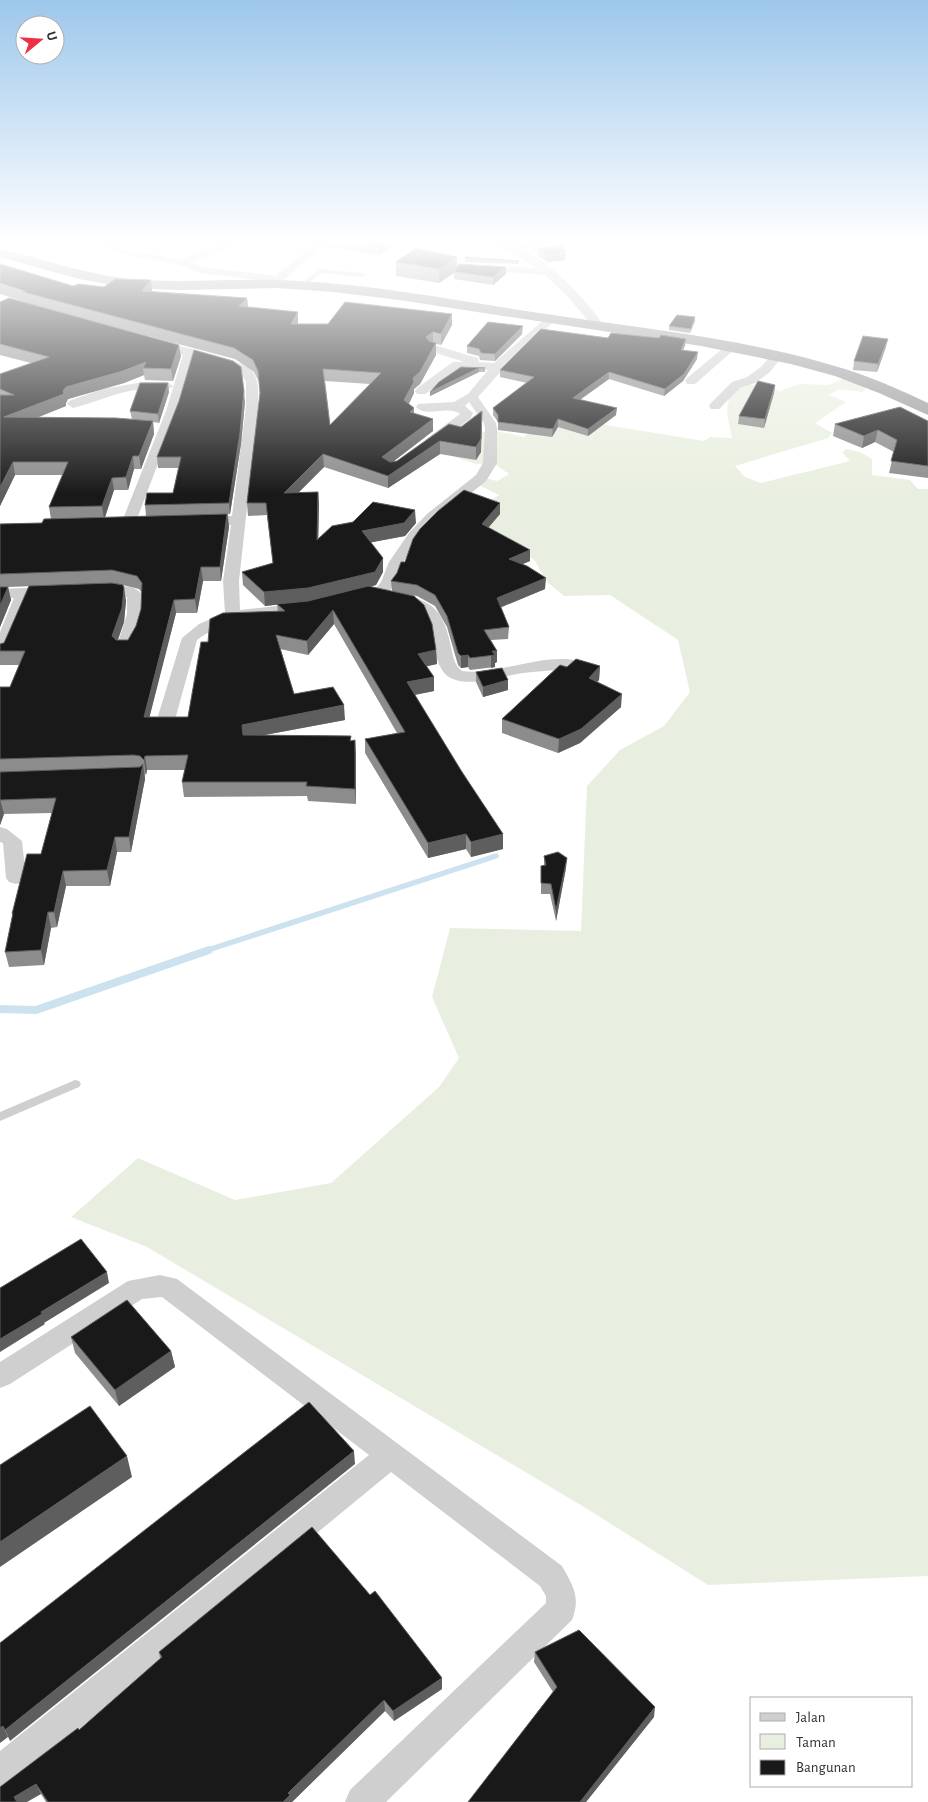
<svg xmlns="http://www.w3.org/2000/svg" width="928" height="1802" viewBox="0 0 928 1802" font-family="'Alegreya Sans',sans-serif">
	<rect width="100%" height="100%" fill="#fff"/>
	<!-- green -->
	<path fill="#e9efe0" d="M847 377 868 385 863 392 839 389 829 395 846 402 815 423 832 433 828 438 735 466 745 477 761 483 850 461 842 452 846 449 860 452 872 459V475L910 480 918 489H928V1576L708 1585 584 1507 147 1247 71 1217 138 1158 235 1200 331 1183 439 1087 459 1058 432 997 450 928 581 931 587 786 620 750 664 726 690 692 678 640 610 595 564 596 547 582 535 561 529 556 488 538 471 515 499 495 479 485 485 478 497 481 509 474 495 464H477L454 457 450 448C485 428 484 428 524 437L552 413 612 426 704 441 710 437 732 438C729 418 723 412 732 392L751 384 780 391 800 384 829 385Z"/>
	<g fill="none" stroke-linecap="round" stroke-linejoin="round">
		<!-- stream-far1 -->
		<path stroke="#cce3ef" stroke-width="5.5" d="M205 951 496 856"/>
		<!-- stream -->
		<path stroke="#cce3ef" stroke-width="8" d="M0 1009 36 1010 209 950"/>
		<!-- lane -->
		<path fill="#cfcfcf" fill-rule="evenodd" d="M320 269 363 273 366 275 363 277 321 273 305 286H301V284Z
			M75 1080 79 1081 81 1084 79 1087 0 1121V1112Z"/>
		<!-- street -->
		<path fill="#cfcfcf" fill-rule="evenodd" d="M96 241H109L133 251 181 260 226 241H241L191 263 202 267 276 276 307 250 311 249 316 252 284 280 286 283 281 286 275 282 200 273 179 265 118 253Z
			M489 241C534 241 581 293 605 327L603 329H595L569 298 545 275 475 270 474 268 479 265 536 268 518 256 498 248Z
			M555 241H565L567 245C561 253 538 257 530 251L535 248 556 245Z
			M551 316 557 319 555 321 513 358 478 397 496 423 497 428V463L486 481 437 520 419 539 403 562 396 584 387 593 358 602 353 600 350 597 353 594 377 587 381 582 389 562 409 533 427 514 476 475 483 463 485 428 484 423 469 402 465 406 473 413 470 419 437 443H427L425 440 460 414C448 405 426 418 416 407L418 404 454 402 468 394 488 370 460 369 425 394H417L415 391 417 388 453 362H464L430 351 428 349 430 347 434 345 478 358 479 362 494 363 547 317Z
			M154 340C171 344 241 359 251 370 260 380 258 394 258 407L239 581 240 610 305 603 311 605 313 608 311 611 305 613C267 617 228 616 197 640L176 716 173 720 167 721 161 720 158 716 182 638 199 624 225 613 223 581 231 525H196L194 522 196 519 201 518 232 516 246 407V382L241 373 226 367 194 358 178 411 135 524 133 527H123L121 524 166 411 183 355 150 345 148 343Z
			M731 343 735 345 737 347 735 349 695 384H687L685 381 687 378 727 345Z
			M777 352 783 356 769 373 755 383 740 388 719 409H711L709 406 711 403 732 382 747 377 761 367 773 353Z
			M143 382H167L173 386C167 393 152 388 143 389 118 391 97 402 73 408L67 404 69 401 103 389Z
			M97 586C109 586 131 583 140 592 150 602 137 642 130 652H118L116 649 127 614V597L92 594 89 591 92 588Z
			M53 587 58 589 61 592 58 595 30 597 8 652 6 655 0 657V632L14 598 0 599V589Z
			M400 595C435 600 444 613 451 647 453 656 454 665 462 671 497 676 543 652 579 661L581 664 579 667 573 669C556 670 539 671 523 673 501 676 457 693 442 670 433 655 433 635 427 619 418 607 408 607 395 603L392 600 395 597Z
			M0 827 7 829 22 841 26 878 23 882 16 884 9 882 6 878 3 843 0 842Z
			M160 1275 177 1279 562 1566C573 1586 581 1597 572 1620L386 1802H345L350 1790 546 1603V1596L540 1586 391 1472 12 1784 0 1789V1751L369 1455 162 1297 142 1299 10 1384 0 1388V1362L128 1281Z"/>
		<!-- highway -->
		<path fill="#999" fill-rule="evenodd" d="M0 249C43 259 85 274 130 279 186 284 244 277 301 281 388 286 474 304 560 316 655 330 752 340 845 369 873 378 901 390 928 403V415L879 393 835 376 791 364 701 346 399 300 334 292 277 288 179 290 130 288 79 279 0 257Z"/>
	</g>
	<!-- wall -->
	<path fill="#8c8c8c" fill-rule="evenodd" d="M282 241H292V244Z
		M295 241H398L379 255Z
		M507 241H554V243L521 248Z
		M539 249 565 260 547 262 538 256Z
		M465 258 519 261V264L465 262Z
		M396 262 457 268 506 267V274L493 285 454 279V273L439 283 396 276Z
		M0 264 73 286 247 298 248 307 298 323V324H328L452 314V325L441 345 436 344V355L420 384 414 389V393L409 404 414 408V414L433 419V431L393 462 397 461 449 424 481 452 476 460 440 454 388 488 324 467 298 493 318 492 319 505 318 539 416 523 405 536 371 542 383 572 376 585 370 587 392 591 391 581 397 573 405 562 500 503V514L488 528 530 550V561L522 564 545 589 501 607 509 627 508 639 491 640 497 651V662L495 663V667L470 670 468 667 461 668 458 665 447 627 435 606 417 596 398 593 436 650 437 664 427 666 434 691 415 695 462 772 503 834V849L471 857 466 849 428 858 365 753V739L397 733 334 624 308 655 280 649 294 694 345 720 264 735 351 736V741L356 755V804L308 801 307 796 184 797 182 782 185 770H147L146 775 145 773V779L131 852H117L110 886H66L57 927 51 928 44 965 9 967 5 952 13 917 12 914 41 854 52 813 4 814 0 825V687H10L19 665H0V644L120 585 114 583 8 587 11 600 0 627V524L42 523 51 519 49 507 63 475H15L0 506V374L31 363 0 355V302H25L0 294ZM99 323 235 359 254 372 259 382 260 393 247 503 248 516 267 515 273 563 242 572 243 585 265 606 300 602 277 604 278 612 208 642 188 717H149L176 613H197L203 581H221L229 527 228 514H230L241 444 245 402 157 457 158 468H179L173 493 145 505 146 516 105 518 114 490H128L134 469H141L154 434 153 422 159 423 169 392 130 411 132 419 37 417 66 406V403L68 399 124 383 144 375 145 380 173 381 181 356ZM325 381 370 384 330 425ZM123 585 139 589 142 593 141 609 136 626 128 640H118L124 622 126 601Z
		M695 317V321L690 333 669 330V326Z
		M522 334 495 361 480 360 479 356 467 353V346Z
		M608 338 685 345 683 350 697 359 683 381 664 396 609 379 580 400 616 415 588 436 558 427 552 437 498 430V422L493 415V408L527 383 500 377V370Z
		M886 347 877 372 853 370 854 361Z
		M461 367 485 368V372H479L430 396V392Z
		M775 385 774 393 764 428 738 424 739 416Z
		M928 421V478L889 473 894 452 875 442 862 448 833 436 835 424Z
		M600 666 599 680 597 682 621 707 580 743 558 753 502 733V719L567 667Z
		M476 672 508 680V690L483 697 476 682Z
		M544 856 566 868 556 921 550 894H541V866L544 865Z
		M71 1337 171 1351 175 1367 119 1406 75 1353Z
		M159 1652 442 1689 394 1721 385 1711 292 1802H46L41 1794 0 1802 79 1730 160 1659Z
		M535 1652 654 1717 586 1802H468L553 1692 534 1662Z"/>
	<!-- shaded-wall -->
	<path fill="#5e5e5e" d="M389 241H398L379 255V248Z
		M524 241H554V243L521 248V242Z
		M566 252 565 260 547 262V255Z
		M457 257V271L454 272V273L439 283V269Z
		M506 267V274L493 285V277Z
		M151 280 152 291H142Z
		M247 298 248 309 239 306Z
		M298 312V323L292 335 291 324Z
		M452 314V325L441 345V334Z
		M695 317V321L690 333 691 329Z
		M523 326 522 334 495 361V354Z
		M433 332V343L426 349V337Z
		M686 339 685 345 681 357V350Z
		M888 339 886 347 877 372 878 364Z
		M436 343V355L420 384 414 389V393L404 413V400L413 378Z
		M179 345 181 356 173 381 171 369Z
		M698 352 697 359 683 381 664 396 665 389Z
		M146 362 143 368 144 375 124 383 68 399 66 403V406L7 430 4 417 63 391 66 387Z
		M479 368V372L430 396V392Z
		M609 372V379L572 405 573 398Z
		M168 383 169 392 159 423 158 414Z
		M775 385 774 393 764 428 765 419Z
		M244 391 245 402 241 444 230 514 229 503Z
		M414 408V420L410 412Z
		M617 408 616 415 588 436V429Z
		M433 419V431L382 470V457Z
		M558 419V427L552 437 553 429Z
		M153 421 154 434 141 469 139 456Z
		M482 424 481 452 476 460V447Z
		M878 430 875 442 862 448 864 436Z
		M440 441V454L388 488V476Z
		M323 454 324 467 285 506 284 493Z
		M133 456 134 469 128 490 126 477Z
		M13 462 15 475 0 506V487Z
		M112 478 114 490 104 519 102 506Z
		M318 492 319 505 318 554 317 540Z
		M500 503V514L482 535V524Z
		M415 510 416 523 405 536 363 544 362 531Z
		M227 514 229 527 221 581 220 567Z
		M530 550V561L509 570V559Z
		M383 558V572L376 585 309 601 265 606 264 592Z
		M201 567 203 581 197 613 195 599Z
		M546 578 545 589 497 609V598Z
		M8 587 11 600 0 627V606Z
		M124 588 126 601 124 622 114 650 112 636Z
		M174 600 176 613 146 731 144 717Z
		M333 610 334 624 308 655 307 641Z
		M436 650 437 664 419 668 418 654Z
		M492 651H497V662L495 663V667L491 668V656Z
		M468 655V667L461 668V656Z
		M600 666 599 680 588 691 589 678Z
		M434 677V691L408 696 407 682Z
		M508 680V690L483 697V687Z
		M622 694 621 707 580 743 558 753 559 739Z
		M344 705 345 720 243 739 242 725Z
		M355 740 356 755V804L355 789Z
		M145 756 147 770 146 775 144 760Z
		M143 764 145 779 131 852 129 837Z
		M0 799 4 814 0 825Z
		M466 834V849L428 858V843Z
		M503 834V849L471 857V842Z
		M115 837 117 852 110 886 107 870Z
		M567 858 566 868 556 921V910Z
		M63 871 66 886 57 927 54 912Z
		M48 912 51 928 44 965 41 950Z
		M107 1272 109 1283 44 1323 45 1324 0 1352V1339L41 1312Z
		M171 1351 175 1367 119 1406 115 1390Z
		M354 1451 355 1464 10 1741 5 1730Z
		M127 1456 132 1477 0 1567V1542Z
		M442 1678V1689L394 1721 393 1711Z
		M384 1700 385 1711 292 1802H283L288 1793Z
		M655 1707 654 1717 586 1802H580Z
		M3 1726 8 1737 0 1743V1728Z
		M36 1784 41 1794 27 1802H16L14 1797Z"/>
	<!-- building -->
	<path fill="#191919" stroke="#5e5e5e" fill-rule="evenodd" d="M334 241H389L379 248Z
		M561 245 566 252 547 255 539 249Z
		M416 248 457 257 439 269 396 262Z
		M466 257 519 261 465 258Z
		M0 264 73 286 79 284 104 287 115 279 151 280 142 291 247 298 239 306 298 312 291 324H328L345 302 452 314 441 334 433 332 426 337 429 341 436 343 420 372 413 378 414 382 404 400 414 408 410 412 433 419 382 457 390 462 397 461 449 424 461 427 482 411 481 439 476 447 440 441 388 476 323 454 284 493 318 492 317 540 332 526 353 522 373 502 415 510 404 523 362 531 383 558 375 572 308 588 264 592 242 572 273 563 266 503H247L260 393 258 371 253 360 234 348 23 292 25 291 0 283ZM323 369 381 373 330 425Z
		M459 264 506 267 493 277 454 272Z
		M9 298 179 345 171 369 143 368 146 362 123 371 66 387 63 391 64 394 4 417 116 418 153 421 139 456H133L126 477 112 478 102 506 49 507 68 462H13L0 487V395H14L0 389V374L49 357 0 344V302Z
		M677 315 695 317 691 329 669 326Z
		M488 322 523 326 495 354 481 353 479 349 467 346Z
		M541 329 608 338 611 333 659 338 661 335 686 339 681 350 698 352 684 374 665 389 609 372 573 398 617 408 588 429 558 419 553 429 498 422V415L493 408 534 377 500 370Z
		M863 336 888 339 878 364 854 361Z
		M194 350 233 361 241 367 244 391 240 433 229 503 145 505 147 493H173L181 457H157L179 401Z
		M461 367 485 368H479L430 392 439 382Z
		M758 381 775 385 765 419 739 416Z
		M140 383H168L158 414 130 411Z
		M900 407 928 421V466L891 461 897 440 878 430 864 436 835 424Z
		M464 490 500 503 482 524 530 550 509 559 527 566 546 578 497 598 509 627 484 630 497 651H492L495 655 470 658 468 655 461 656 458 653 447 616 435 595 417 585 391 581 397 573 401 562H405L413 539 420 529 438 511Z
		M227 514 220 567H201L195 599 174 600 144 717H188L201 642H208L210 619 223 613 285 611 277 604 308 601 368 586 414 596 424 605 432 624 436 650 418 654 434 677 407 682 462 772 503 834 471 842 466 834 428 843 365 739 405 732 333 610 307 641 276 635 294 694 333 687 344 705 242 725 243 735 351 736 350 741 355 740V789L306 786 307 782H182L188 755 145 756 144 760 140 756 134 755 0 759V687H10L25 651H0V644L4 643 29 586 112 583 123 585 124 588 122 608 112 636 116 640H128L136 626 141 609 142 583 137 576 112 570 0 574V524L42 523 44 519Z
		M0 587H8L0 606Z
		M576 659 600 666 589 678 622 694 581 729 559 739 502 719 560 665 567 667Z
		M502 668 508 680 483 687 476 672Z
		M143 764 129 837H115L107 870 63 871 54 912H48L41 950 5 952 13 913 12 914 27 854H41L56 798 0 800V772L140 767Z
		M558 852 567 858 556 910 551 884 541 883V866L546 865 544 856Z
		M81 1239 107 1272 41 1312 42 1314 0 1339V1288Z
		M127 1300 171 1351 115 1390 71 1337Z
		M309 1402 354 1451 5 1730 3 1726 0 1728V1643Z
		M90 1406 127 1456 0 1542V1465Z
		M312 1527 370 1595 375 1591 442 1678 393 1711 384 1700 288 1793 290 1795 283 1802H48L36 1784 14 1797 17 1802H0V1787L78 1728 79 1730 162 1657 159 1652Z
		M579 1630 655 1707 580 1802H468L557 1687 535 1652Z"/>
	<!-- sky -->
	<linearGradient id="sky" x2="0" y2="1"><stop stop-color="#9dc7eb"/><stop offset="0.49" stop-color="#fff"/><stop offset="1" stop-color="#fff" stop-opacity="0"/></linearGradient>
	<rect width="928" height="494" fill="url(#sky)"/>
	<!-- legend -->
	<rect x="750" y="1697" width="162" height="90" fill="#ffffff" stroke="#adadad"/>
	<rect x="760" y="1713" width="25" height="8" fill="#cfcfcf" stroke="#adadad"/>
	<text x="796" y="1722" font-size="15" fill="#323232">Jalan</text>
	<rect x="760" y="1734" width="25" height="15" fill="#e9efe0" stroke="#adadad"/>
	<text x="796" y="1747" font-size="15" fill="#323232">Taman</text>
	<rect x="760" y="1760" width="25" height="15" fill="#191919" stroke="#adadad"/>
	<text x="796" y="1772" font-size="15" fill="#323232">Bangunan</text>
	<!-- north arrow -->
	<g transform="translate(40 40) rotate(72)"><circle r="24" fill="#ffffff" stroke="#adadad"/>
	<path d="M0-4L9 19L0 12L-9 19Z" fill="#ee3045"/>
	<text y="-8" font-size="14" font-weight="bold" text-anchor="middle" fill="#323232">U</text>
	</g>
</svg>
